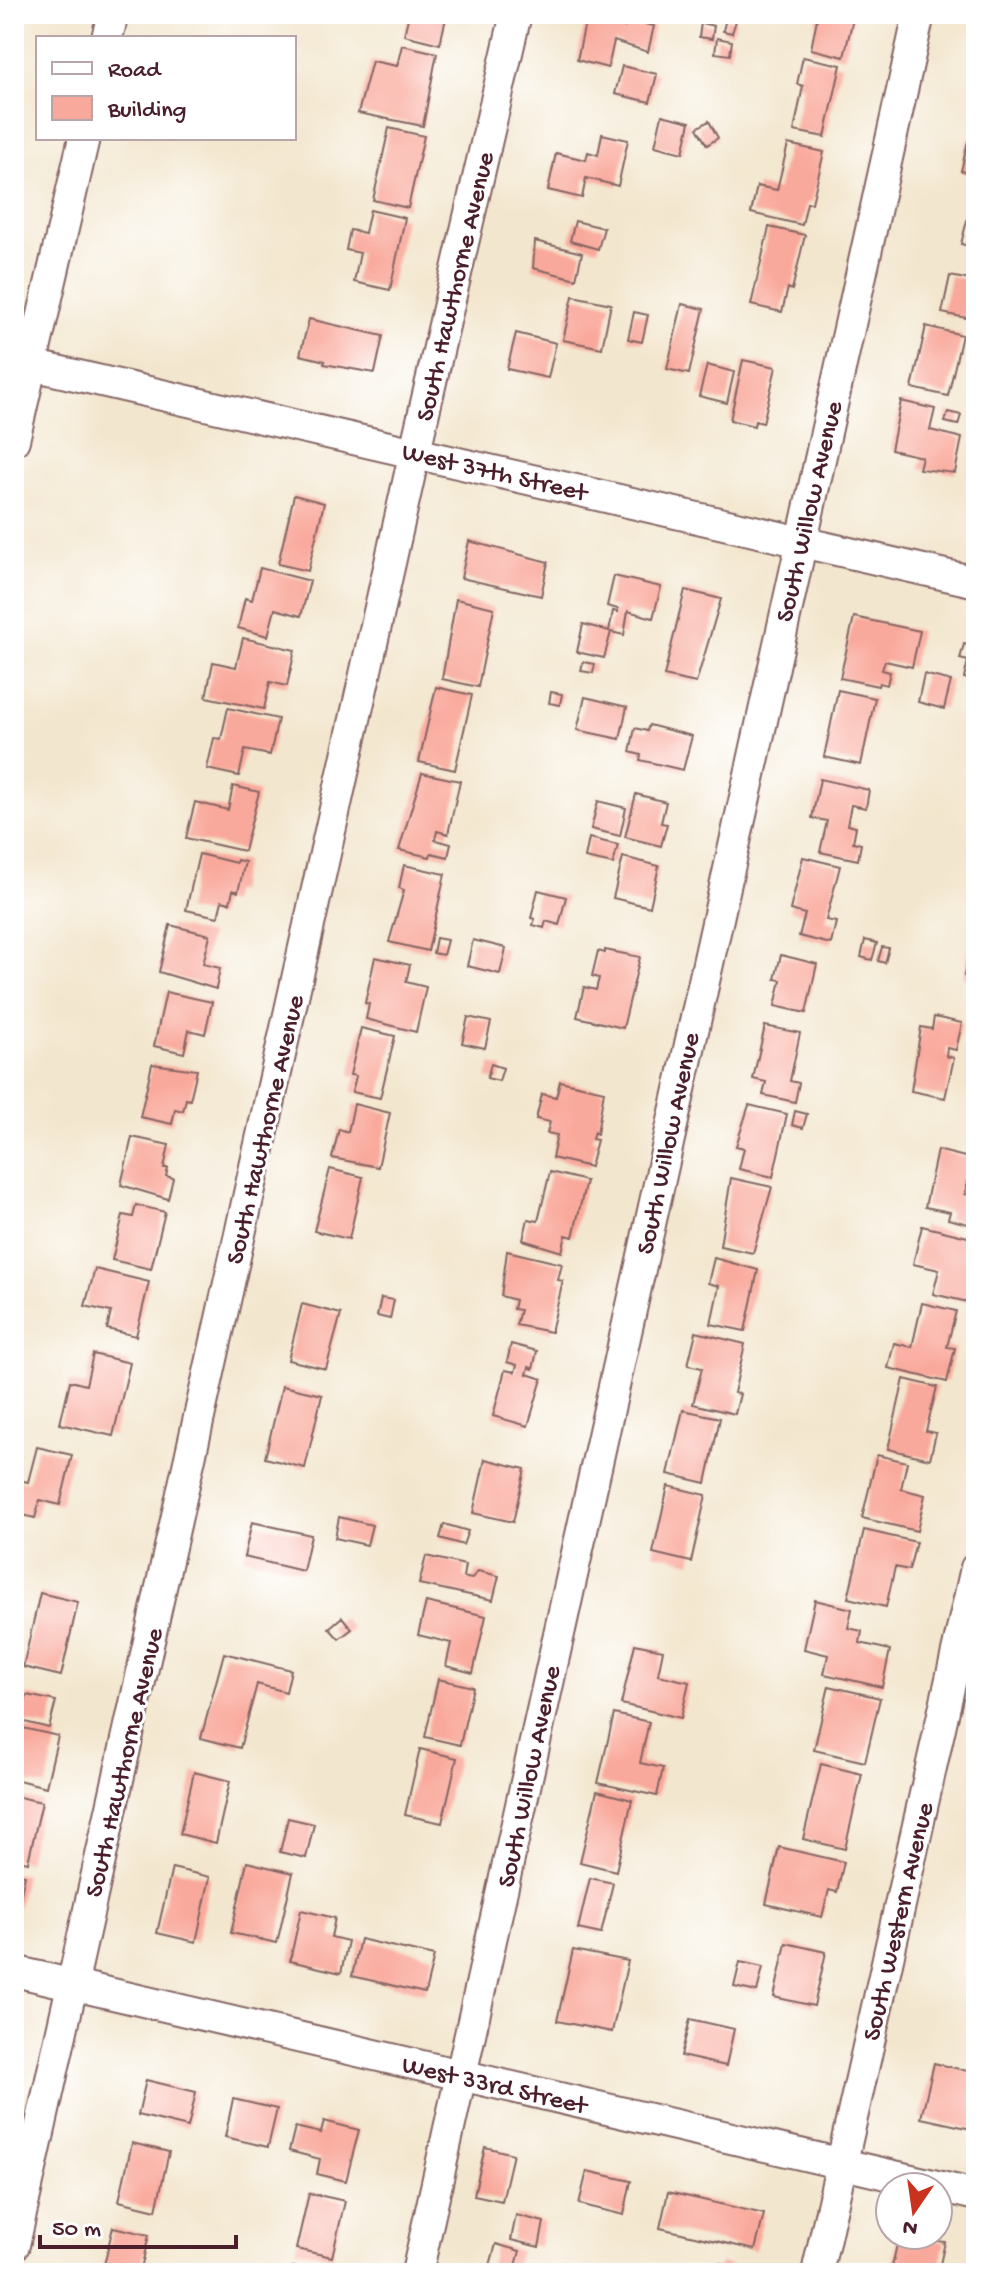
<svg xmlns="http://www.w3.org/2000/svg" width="990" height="2287" viewBox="0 0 990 2287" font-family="'Gochi Hand',sans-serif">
	<rect width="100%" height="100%" fill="#fff"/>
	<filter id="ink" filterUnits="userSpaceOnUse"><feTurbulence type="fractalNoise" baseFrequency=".0125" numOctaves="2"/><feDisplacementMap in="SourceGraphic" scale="16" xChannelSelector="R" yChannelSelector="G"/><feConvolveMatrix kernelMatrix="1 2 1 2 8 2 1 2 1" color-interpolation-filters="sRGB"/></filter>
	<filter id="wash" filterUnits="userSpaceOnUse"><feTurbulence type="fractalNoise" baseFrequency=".006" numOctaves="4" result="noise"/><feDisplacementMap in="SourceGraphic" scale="32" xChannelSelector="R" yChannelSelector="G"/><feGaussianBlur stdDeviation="1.8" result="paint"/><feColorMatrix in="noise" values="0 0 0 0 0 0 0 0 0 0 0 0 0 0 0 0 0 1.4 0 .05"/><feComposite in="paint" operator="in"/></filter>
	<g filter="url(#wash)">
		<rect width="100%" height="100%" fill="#f3e6ce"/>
		<g id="blocks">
			<!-- building -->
			<path fill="#f9a99b" d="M409 14H447L440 44 404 35Z
				M587 14H621L618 25 625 27 627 20 654 26 648 52 614 41 608 68 577 60Z
				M818 14H854L844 57 811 49Z
				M726 18 736 21 732 33 723 31Z
				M701 23 714 26 712 39 699 37Z
				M717 38 732 41 730 55 715 53Z
				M402 45 437 53 423 126 358 113 372 61 397 66Z
				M803 57 841 65 825 137 794 131 803 86 797 84Z
				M622 66 657 74 650 102 615 94Z
				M662 115 690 122 683 153 655 146Z
				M709 121 718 138 707 145 697 128Z
				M389 128 424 136 408 208 373 200Z
				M602 134 628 140 618 186 586 178 582 198 548 190 556 153 586 160 588 152 598 155Z
				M968 141 976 143V174L961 171Z
				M788 144 824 152 812 203H807L802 225 751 213 757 186 777 190Z
				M976 185V248L961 244Z
				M370 210 405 218 390 290 354 282 360 253 346 250 350 230 365 233Z
				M575 221 604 228 598 249 570 241Z
				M769 227 805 235 792 290 788 288 782 312 751 305Z
				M535 241 582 253 576 279 533 268Z
				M950 276 976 281V320L942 313Z
				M573 296 611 304 602 348 563 340Z
				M682 304 704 309 689 374 667 369Z
				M634 312 648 315 642 342 628 339Z
				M309 319 383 336 375 373 324 364 325 361 300 355Z
				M926 326 962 335 948 396 912 388Z
				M516 333 556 343 548 378 507 369Z
				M743 360 776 367 763 423 755 421 754 426 730 420Z
				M707 365 734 372 727 403 699 396Z
				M901 401 935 409 930 430 962 438 955 473 919 469 922 457 891 450Z
				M948 412 961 415 958 425 945 422Z
				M294 495 324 503 308 571 278 564Z
				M469 541 548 562 541 596 461 578Z
				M260 568 310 581 301 616 275 609 268 636 238 628 245 598 252 600Z
				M614 576 661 587 653 618 628 611 624 635 611 632 604 658 577 652 583 624 609 631 613 611 618 612V609L607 606Z
				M685 590 721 599 696 683 664 676Z
				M456 599 494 608 478 687 442 679Z
				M854 617 920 631 912 667 885 661 882 670 890 672 887 685 879 683 878 686 840 678Z
				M243 638 295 650 287 686 270 682 264 709 206 697 213 662 236 667Z
				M964 644 976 647V681L964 678 968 661 960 659Z
				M583 662 595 664 593 673 581 671Z
				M924 674 951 681 944 709 918 702Z
				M436 687 472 695 455 770 419 762Z
				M838 690 875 698 861 765 824 757Z
				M551 692 562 694 560 705 549 703Z
				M585 697 627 707 620 739 577 730Z
				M228 708 278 719 270 755 245 750 239 776 207 769 214 738 221 739Z
				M649 725 692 736 683 770 640 760 641 755 630 752 635 728 647 731Z
				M422 773 460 781 448 834 437 831 435 840 451 844 448 857 431 853 430 857 399 850Z
				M820 779 869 790 866 808 851 805 847 825 856 827 853 842 861 844 858 860 820 852 827 821 812 818Z
				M233 786 259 792 244 851 186 838 195 802 228 810Z
				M636 794 666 802 661 823 667 824 661 846 625 837Z
				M598 801 626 808 620 836 591 829Z
				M589 838 618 845 613 864 585 858Z
				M199 854 236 863 237 860 245 862 238 892 233 890 230 903 222 901 218 917 186 910Z
				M623 857 659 866 650 907 613 898Z
				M803 857 840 866 826 920 836 922 831 944 799 936 805 914 790 910Z
				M404 865 445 874 428 951 389 942 404 890 399 888Z
				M538 890 566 897 559 925 546 921 544 928 533 925 535 919 531 918Z
				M170 925 210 935 203 964 220 968 216 989 159 972Z
				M436 938 447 940 443 955 433 953Z
				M473 940 506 948 500 974 467 966Z
				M865 940 877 943 872 960 861 957Z
				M971 943 976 944V978L964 976Z
				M882 947 889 948 885 963 878 961Z
				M605 950 640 957 623 1028 577 1017 584 987 596 990 599 978 592 976 598 951 605 953Z
				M781 955 817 964 806 1013 775 1006 781 980 775 979Z
				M375 957 410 965 406 982 426 987 416 1032 366 1019 369 1004 365 1003Z
				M166 992 212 1002 205 1034 189 1030 184 1053 154 1046Z
				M468 1017 491 1022 485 1048 462 1043Z
				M934 1017 962 1023 956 1050 947 1048 946 1056 954 1058 945 1098 911 1091 921 1027 932 1029Z
				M765 1026 800 1033 790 1081 799 1083 795 1102 763 1095 766 1082 753 1079Z
				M361 1028 395 1036 380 1098 352 1092 356 1076 350 1075Z
				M152 1064 197 1070 190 1100 186 1099 183 1111 175 1109 172 1124 140 1117Z
				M491 1064 503 1068 499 1081 487 1078Z
				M560 1081 604 1091 597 1134 594 1132 592 1139 597 1140 590 1167 552 1158 557 1135 547 1133 550 1122 536 1119 542 1094 556 1097Z
				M354 1104 390 1113 378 1167 332 1158 339 1129 348 1132Z
				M749 1105 787 1114 773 1177 739 1169 744 1148 736 1146Z
				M795 1111 807 1114 803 1128 792 1125Z
				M132 1137 169 1145 164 1168H168L166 1176 173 1178 168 1199 121 1185Z
				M937 1150 973 1159 965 1194 976 1196V1226L948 1219 950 1212 925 1207Z
				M330 1169 363 1177 349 1239 314 1231Z
				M550 1172 586 1181 573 1237 566 1235 562 1252 523 1240 528 1219 538 1221Z
				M731 1178 772 1187 753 1253 720 1246Z
				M136 1205 165 1212 151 1269 112 1260 123 1215 133 1217Z
				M922 1226 976 1239 972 1266 976 1269 968 1302 933 1294 939 1270 913 1264Z
				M507 1251 562 1264 558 1280 563 1281 551 1332 516 1325 520 1310 513 1309 515 1300 501 1296Z
				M714 1258 758 1270 745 1331 711 1324 719 1286 708 1283Z
				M95 1269 149 1282 136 1336 107 1329 111 1312 85 1306Z
				M381 1298 394 1300 390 1319 377 1316Z
				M922 1303 956 1311 947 1347 955 1348 947 1382 888 1368 894 1343 912 1347Z
				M302 1304 341 1314 326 1369 288 1360Z
				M696 1332 745 1344 734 1393 740 1394 735 1414 693 1404 702 1368 688 1365Z
				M511 1344 537 1351 533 1369 529 1367 527 1374 542 1379 528 1426 493 1416 505 1370 515 1372 517 1365 507 1362Z
				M93 1354 130 1363 113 1436 60 1424 70 1381 86 1385Z
				M904 1379 937 1387 926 1431 936 1433 930 1459 888 1449Z
				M282 1386 322 1395 305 1468 265 1458Z
				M683 1410 720 1418 706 1483 668 1474Z
				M37 1447 72 1455 60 1505 40 1500 35 1518 14 1513V1479L28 1482Z
				M877 1455 907 1462 901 1489 925 1495 917 1531 862 1518Z
				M485 1459 525 1469 513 1522 473 1513Z
				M668 1486 706 1495 691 1562 653 1553Z
				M339 1517 372 1525 367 1545 335 1538Z
				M252 1522 311 1535 303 1571 244 1557Z
				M444 1524 468 1531 463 1545 440 1538Z
				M864 1530 916 1542 909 1570 895 1567 886 1607 848 1598Z
				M426 1556 465 1565 463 1577 471 1579 478 1571 499 1576 493 1600 419 1584Z
				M40 1593 78 1602 61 1676 23 1667Z
				M815 1600 852 1609 848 1628 862 1631 860 1643 890 1650 882 1687 824 1674 828 1655 804 1649Z
				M426 1602 486 1616 473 1673 446 1666 451 1643 418 1635Z
				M342 1617 352 1629 339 1639 329 1628Z
				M635 1644 663 1650 658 1675 689 1682 681 1718 621 1704Z
				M224 1653 291 1670 286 1692 257 1684 240 1748 201 1738Z
				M438 1679 473 1687 460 1745 425 1737Z
				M829 1686 880 1698 865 1762 814 1750Z
				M27 1695 56 1701 49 1728 21 1721Z
				M614 1714 649 1722 640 1763 663 1768 657 1796 598 1783Z
				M14 1726 58 1736 46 1787 14 1779Z
				M420 1749 457 1758 442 1823 405 1815Z
				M821 1764 862 1774 845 1849 803 1839Z
				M194 1772 230 1781 216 1843 180 1834Z
				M597 1791 632 1800 616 1871 580 1862Z
				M14 1796 42 1802 28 1862 14 1859Z
				M288 1818 314 1824 306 1858 280 1852Z
				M779 1847 844 1862 837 1892 829 1890 822 1917 766 1904Z
				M247 1862 293 1873 277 1943 231 1933Z
				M172 1868 210 1877 196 1942 157 1933Z
				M14 1873 25 1875 17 1913H14Z
				M590 1878 613 1883 601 1934 578 1929Z
				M301 1910 335 1918 331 1937 348 1941 341 1973 290 1961Z
				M360 1939 434 1956 425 1993 352 1976Z
				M786 1943 826 1952 814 2006 774 1997Z
				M573 1950 628 1961 612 2032 557 2021Z
				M740 1962 763 1967 757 1992 734 1987Z
				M690 2019 734 2029 726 2066 681 2056Z
				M934 2063 976 2073V2130L921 2118Z
				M146 2080 196 2092 188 2127 138 2115Z
				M233 2099 277 2109 268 2147 225 2137Z
				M324 2121 359 2130 346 2181 317 2174 320 2159 289 2151 295 2127 321 2133Z
				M132 2143 169 2152 156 2210 119 2201Z
				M485 2147 513 2154 502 2201 474 2195Z
				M587 2171 631 2181 624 2215 579 2204Z
				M668 2192 764 2214 755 2250 660 2228Z
				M309 2193 345 2201 332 2257 296 2249Z
				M516 2215 544 2222 539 2247 511 2240Z
				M113 2227 149 2235 140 2273H102Z
				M899 2235 945 2242 938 2273 892 2267Z
				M496 2244 520 2251 514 2273 489 2269Z
				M720 2263 752 2270 751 2273H718Z
				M293 2267 313 2272V2273H292Z"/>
		</g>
	</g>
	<g filter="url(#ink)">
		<use href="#blocks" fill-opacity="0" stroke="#856564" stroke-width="2"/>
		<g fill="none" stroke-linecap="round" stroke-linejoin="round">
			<!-- minor casing -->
			<g stroke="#856564" stroke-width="34">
				<path id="minor" d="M107 38 113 14
					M14 361 976 582
					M14 440 84 138
					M14 1971 976 2195
					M14 2245 415 451 516 14
					M417 2273 919 14
					M817 2273 976 1568"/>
			</g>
			<!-- minor -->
			<use href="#minor" stroke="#fff" stroke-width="30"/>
		</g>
	</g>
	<g text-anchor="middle" stroke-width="6" stroke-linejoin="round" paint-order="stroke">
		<!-- street labels -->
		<g font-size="26" fill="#4a1f2b" stroke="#fff">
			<text transform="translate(453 286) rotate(-77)" y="9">South Hawthorne Avenue</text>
			<text transform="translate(495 470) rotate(13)" y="9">West 37th Street</text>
			<text transform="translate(807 511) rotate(-77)" y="9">South Willow Avenue</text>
			<text transform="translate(263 1129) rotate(-77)" y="9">South Hawthorne Avenue</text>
			<text transform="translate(666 1143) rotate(-78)" y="9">South Willow Avenue</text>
			<text transform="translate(122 1762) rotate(-77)" y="9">South Hawthorne Avenue</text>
			<text transform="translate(527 1776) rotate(-78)" y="9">South Willow Avenue</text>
			<text transform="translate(896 1921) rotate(-77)" y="9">South Western Avenue</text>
			<text transform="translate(495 2083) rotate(13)" y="9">West 33rd Street</text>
		</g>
	</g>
	<!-- margin -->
	<rect width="990" height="2287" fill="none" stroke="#fff" stroke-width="48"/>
	<!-- legend -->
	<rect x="36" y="36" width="260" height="104" fill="#ffffff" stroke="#b7a5aa" stroke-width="2"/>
	<rect x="52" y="62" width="40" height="12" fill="#ffffff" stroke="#b7a5aa" stroke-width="2"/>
	<text x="108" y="76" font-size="24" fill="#4a1f2b">Road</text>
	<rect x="52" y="96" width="40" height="24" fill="#f9a99b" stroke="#b7a5aa" stroke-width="2"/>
	<text x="108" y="116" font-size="24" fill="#4a1f2b">Building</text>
	<!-- north arrow -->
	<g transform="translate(914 2211) rotate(193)"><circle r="38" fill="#ffffff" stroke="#b7a5aa" stroke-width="2"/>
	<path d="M0-6L14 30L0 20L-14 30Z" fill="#c8321e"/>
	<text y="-12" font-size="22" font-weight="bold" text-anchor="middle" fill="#4a1f2b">N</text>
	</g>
	<!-- scale -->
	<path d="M40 2235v12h196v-12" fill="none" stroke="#4a1f2b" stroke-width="4"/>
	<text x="52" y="2235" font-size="24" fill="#4a1f2b" stroke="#ffffff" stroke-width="6" paint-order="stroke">50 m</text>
</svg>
